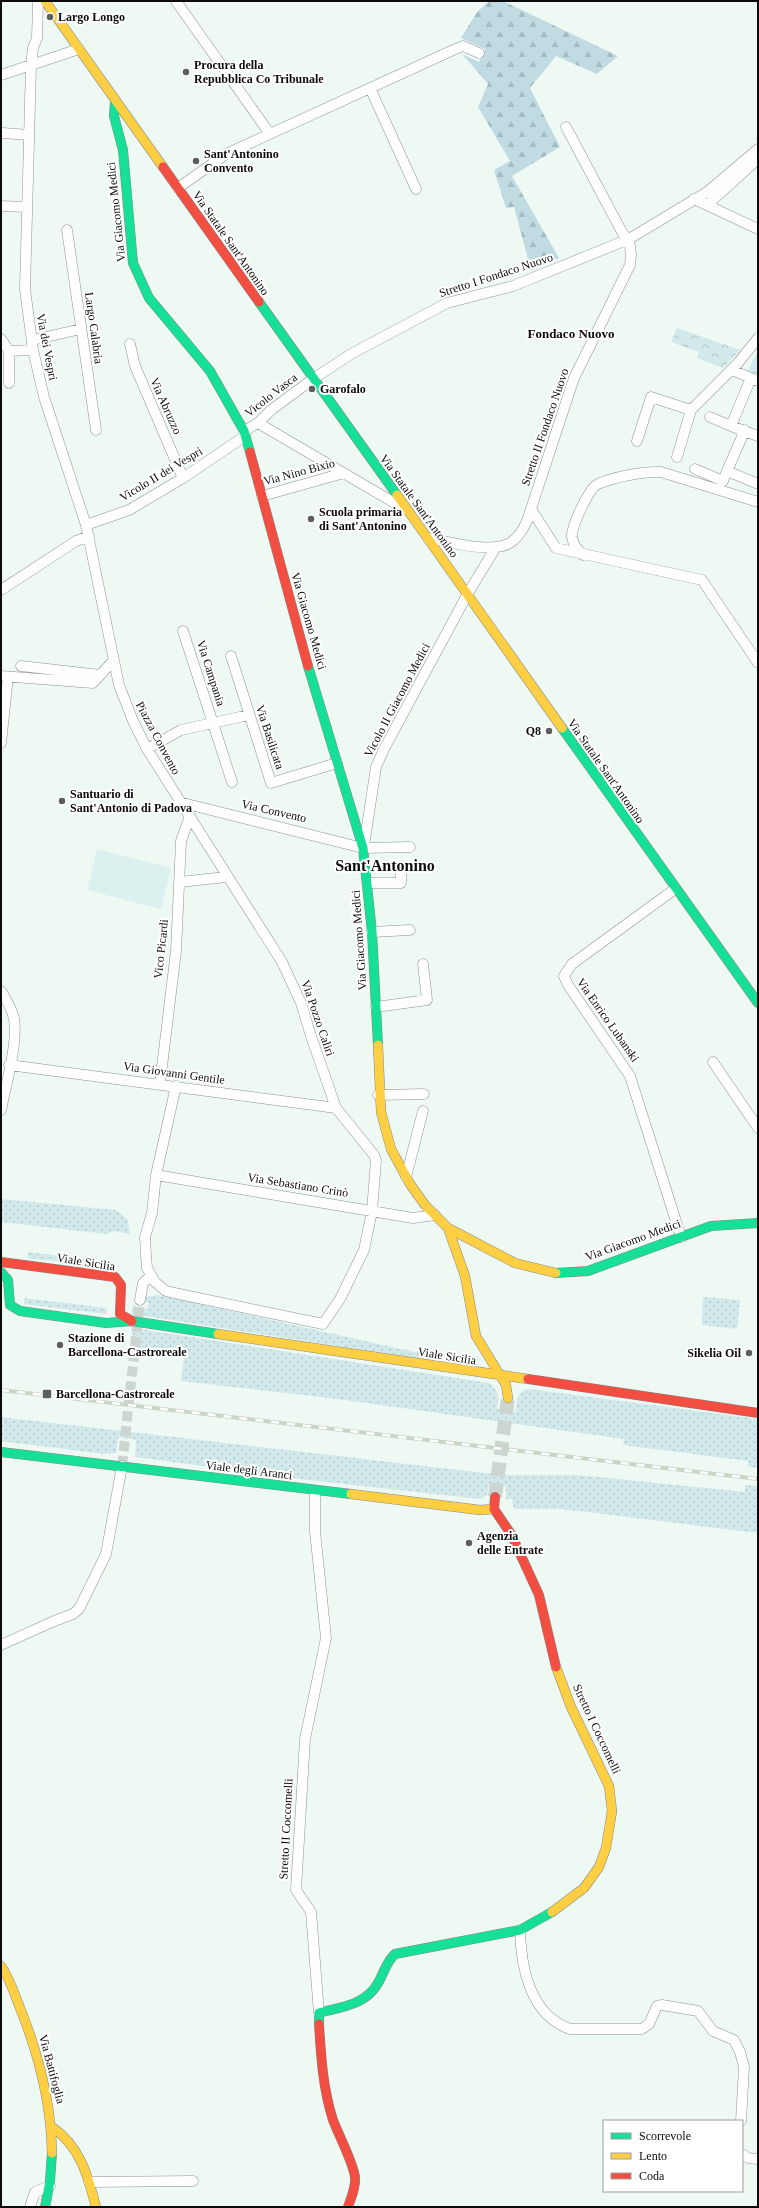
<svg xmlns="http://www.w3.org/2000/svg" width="759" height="2208" viewBox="0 0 759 2208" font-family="Georgia,serif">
	<defs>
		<pattern id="grass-dots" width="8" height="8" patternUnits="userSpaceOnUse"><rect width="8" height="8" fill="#d1e9eb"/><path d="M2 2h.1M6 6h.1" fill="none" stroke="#b2c6c8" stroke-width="1.8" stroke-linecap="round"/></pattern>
		<pattern id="forest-firs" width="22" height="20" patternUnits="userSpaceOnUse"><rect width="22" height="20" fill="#c0dce2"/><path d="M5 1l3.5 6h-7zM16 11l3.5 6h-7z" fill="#a4bbc1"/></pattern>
		<pattern id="park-crowns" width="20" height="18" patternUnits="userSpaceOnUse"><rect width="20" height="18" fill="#d1e9eb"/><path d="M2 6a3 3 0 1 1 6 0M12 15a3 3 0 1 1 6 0" fill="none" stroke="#b2c6c8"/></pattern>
	</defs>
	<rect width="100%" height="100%" fill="#eff9f4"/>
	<!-- grass -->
	<path fill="url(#grass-dots)" d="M1 1199 116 1210 128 1220 130 1234 114 1231 106 1234 1 1222Z
		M28 1252 110 1262V1267L27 1258Z
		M158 1295C252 1315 344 1337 438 1357L437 1361 131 1314 133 1306 147 1309 149 1303 144 1301 146 1297Z
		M703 1297 740 1300 737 1329 702 1325Z
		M24 1298 107 1308 106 1314 24 1304Z
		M133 1328 489 1383C499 1390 499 1398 497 1409L515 1412C518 1402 516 1391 530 1389L758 1419V1468L748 1467V1461L623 1445 624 1439 330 1398 181 1381 184 1355 131 1348Z
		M1 1417 502 1475H578L745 1492V1485L758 1486V1533L562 1509H514L512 1499H506V1486L489 1484 487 1495 480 1499 308 1480 135 1457 136 1440 118 1437 116 1453 105 1454 1 1441Z"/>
	<!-- forest -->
	<path fill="url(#forest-firs)" d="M489 1H503L618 56 597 74 556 56 530 88 560 147 512 176 559 258 531 270 514 207 506 208 494 170 510 161 478 107 488 84 462 54 479 62 485 49 461 38 477 12Z"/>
	<!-- park -->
	<path fill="url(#park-crowns)" d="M677 328 740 350 723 368 697 358 699 352 671 342Z
		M756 355 758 356V376L747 372Z"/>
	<!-- pitch -->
	<path fill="#daf1f0" d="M97 849 171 868 161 909 87 890Z"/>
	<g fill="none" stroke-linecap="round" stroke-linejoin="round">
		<!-- street-tunnel -->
		<path stroke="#cdd5d1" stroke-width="10" stroke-dasharray="10 5" stroke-linecap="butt" d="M122 1466 140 1300"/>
		<!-- secondary-tunnel -->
		<path stroke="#cdd5d1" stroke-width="14" stroke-dasharray="14 7" stroke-linecap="butt" d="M495 1497 508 1398"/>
		<!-- street casing -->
		<g stroke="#8e9290" stroke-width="11">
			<path id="street" d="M41 1 38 3 37 38 33 48 31 66 25 289 33 350 44 397 86 525 119 685 133 721 147 749 282 962 301 1003 311 1036 336 1108 374 1155 376 1160 372 1211 364 1250 340 1299 323 1324 179 1294 166 1291 155 1282 147 1268 146 1255 145 1237 152 1213 156 1175 176 1086
				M176 1 270 134
				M1 75 79 49
				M370 88 416 189
				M566 127 623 234 629 239
				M3 133 29 135
				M178 188 226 154 451 51 463 46 479 53
				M694 199 758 229
				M707 205 758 159
				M1 206 27 207
				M67 230 96 430
				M1 339 9 351 33 350
				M33 340 81 329
				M130 344 135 366 183 478
				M732 370 758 381
				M751 378 731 426 758 436
				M9 383V351
				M691 410 738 363 758 338
				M710 417 731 426
				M258 423 405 509
				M745 430 727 471 758 484
				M244 431 258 423 271 410 313 379 351 354 447 303 513 286 629 239 707 192 758 149
				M637 441 651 397 691 410 677 457
				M695 469 723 481 727 471
				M262 496 344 473
				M531 509 556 548 702 580 758 663
				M86 525 129 510 183 478 245 436
				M428 538C448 542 489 553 508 544 518 539 523 530 527 521L574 378 630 265 631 255 629 239
				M583 555C578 550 573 545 572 537 571 527 589 488 598 484 614 477 644 471 661 472L758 502
				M1 590 76 541 89 536
				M183 631 232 782
				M231 656 271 783 337 763
				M21 666 100 675
				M1 676 93 683 113 661
				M1 743 8 677
				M147 749 181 730 249 715
				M179 802 363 848 410 847
				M364 846 376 767 384 749 467 595 496 547
				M180 882 226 877
				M368 883H401V867
				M675 889 572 964 564 976 568 985 630 1076 681 1237
				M372 932 410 930
				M1 991C6 999 12 1008 14 1019 18 1043 6 1085 1 1110
				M376 1007 427 1000 423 964
				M713 1062 758 1128
				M9 1065 336 1108
				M160 1083 176 951 181 841 189 819
				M378 1095 424 1094
				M156 1175 413 1218 435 1215
				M406 1177 423 1111
				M140 1300 143 1283 150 1277
				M315 1491V1531L326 1638 305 1739 296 1890 311 1912 319 2013
				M1 1645 52 1622 73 1614 79 1609 106 1554 122 1466
				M520 1930C521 1967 530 2015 570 2029H642L649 2024 657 2006 662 2005 698 2011 713 2031 734 2040 740 2052 744 2067 741 2121
				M742 2154 748 2158 758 2159
				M89 2182 193 2181
				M30 2207 35 2192 50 2186"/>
		</g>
		<!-- fast casing -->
		<g stroke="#848987" stroke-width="10">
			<path id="fast" d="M115 101 114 116 123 150 133 263 149 298 210 371 244 431 250 452
				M259 302 397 495
				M308 666 363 848 372 932 378 1045
				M562 728 758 1003
				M1 1272 8 1280 10 1305 20 1311 106 1323 132 1321 218 1334
				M556 1273 588 1271 711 1226 758 1223
				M1 1452 351 1494
				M319 2024V2013C341 2007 366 2005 378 1983 384 1973 386 1962 395 1954L520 1930 552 1912
				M45 2207 50 2181 52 2153"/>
		</g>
		<!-- slow casing -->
		<g stroke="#848987" stroke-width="10">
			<path id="slow" d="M45 1 163 167
				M397 495 562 728
				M378 1045 381 1112 391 1149 410 1184 425 1205 448 1228 515 1263 556 1273
				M448 1228 465 1276 476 1336 506 1385 508 1398
				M218 1334 528 1379
				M351 1494 480 1510 494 1509
				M552 1912 584 1888 599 1867 606 1848 612 1811 609 1786 571 1707 556 1667
				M1 1966C10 1979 14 1993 20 2008 39 2055 51 2102 52 2153
				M52 2127C80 2146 88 2176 96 2207"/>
		</g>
		<!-- jam casing -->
		<g stroke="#848987" stroke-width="10">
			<path id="jam" d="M163 167 259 302
				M250 452 308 666
				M1 1262 115 1277 121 1285 120 1314 132 1321
				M528 1379 758 1413
				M495 1497 494 1509 511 1534 539 1595 556 1667
				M319 2024C321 2057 323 2089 333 2120 339 2136 353 2162 355 2177 356 2188 351 2198 348 2207"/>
		</g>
		<!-- street -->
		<use href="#street" stroke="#fdfefd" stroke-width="10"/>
		<!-- fast -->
		<use href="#fast" stroke="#16e098" stroke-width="9"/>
		<!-- slow -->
		<use href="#slow" stroke="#ffcf43" stroke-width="9"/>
		<!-- jam -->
		<use href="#jam" stroke="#f24e42" stroke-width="9"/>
		<!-- rail casing -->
		<g stroke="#cad5c5" stroke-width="4">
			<path id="rail" d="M1 1390 758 1479"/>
		</g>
		<!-- rail -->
		<use href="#rail" stroke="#fff" stroke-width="2.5" stroke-dasharray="8" stroke-linecap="butt"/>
	</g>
	<!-- markers -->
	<g fill="#5b5e5d" stroke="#fff" stroke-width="1.5">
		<circle cx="50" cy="17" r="4"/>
		<circle cx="186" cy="72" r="4"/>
		<circle cx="196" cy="161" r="4"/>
		<circle cx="312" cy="389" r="4"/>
		<circle cx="311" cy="519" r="4"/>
		<circle cx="549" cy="731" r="4"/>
		<circle cx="62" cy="801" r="4"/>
		<circle cx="60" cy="1345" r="4"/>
		<circle cx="749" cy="1353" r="4"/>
		<rect x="42" y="1389" width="10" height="10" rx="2"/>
		<circle cx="469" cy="1543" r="4"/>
	</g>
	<g text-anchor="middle" stroke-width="4" stroke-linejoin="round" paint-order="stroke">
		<!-- poi labels -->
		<g font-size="12" font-weight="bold" fill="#0b0b0b" stroke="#fff" text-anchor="start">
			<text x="58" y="21">Largo Longo</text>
			<text x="194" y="69">Procura della<tspan x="194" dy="14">Repubblica Co Tribunale</tspan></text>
			<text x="204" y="158">Sant'Antonino<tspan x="204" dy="14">Convento</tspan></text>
			<text x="320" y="393">Garofalo</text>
			<text x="319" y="516">Scuola primaria<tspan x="319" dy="14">di Sant'Antonino</tspan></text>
			<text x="541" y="735" text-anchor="end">Q8</text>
			<text x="70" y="798">Santuario di<tspan x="70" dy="14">Sant'Antonio di Padova</tspan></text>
			<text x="68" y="1342">Stazione di<tspan x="68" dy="14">Barcellona-Castroreale</tspan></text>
			<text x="741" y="1357" text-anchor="end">Sikelia Oil</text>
			<text x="56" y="1398">Barcellona-Castroreale</text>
			<text x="477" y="1540">Agenzia<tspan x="477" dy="14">delle Entrate</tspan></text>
		</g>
		<!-- street labels -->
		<g font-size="12" fill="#0b0b0b" stroke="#fff">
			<text transform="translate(116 212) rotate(-96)" y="4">Via Giacomo Medici</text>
			<text transform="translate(231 243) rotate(55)" y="4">Via Statale Sant'Antonino</text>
			<text transform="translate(496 275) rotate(-18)" y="4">Stretto I Fondaco Nuovo</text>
			<text transform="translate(94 328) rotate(82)" y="4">Largo Calabria</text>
			<text transform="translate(47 347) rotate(79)" y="4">Via dei Vespri</text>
			<text transform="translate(271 395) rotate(-38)" y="4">Vicolo Vasca</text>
			<text transform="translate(166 406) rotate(66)" y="4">Via Abruzzo</text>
			<text transform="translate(545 427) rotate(-71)" y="4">Stretto II Fondaco Nuovo</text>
			<text transform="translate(299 472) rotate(-15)" y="4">Via Nino Bixio</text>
			<text transform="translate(161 474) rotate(-31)" y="4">Vicolo II dei Vespri</text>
			<text transform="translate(419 506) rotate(54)" y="4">Via Statale Sant'Antonino</text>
			<text transform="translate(309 621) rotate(74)" y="4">Via Giacomo Medici</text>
			<text transform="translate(211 673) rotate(72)" y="4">Via Campania</text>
			<text transform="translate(397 700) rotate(-62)" y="4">Vicolo II Giacomo Medici</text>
			<text transform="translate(270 737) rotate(72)" y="4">Via Basilicata</text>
			<text transform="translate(158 738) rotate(62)" y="4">Piazza Convento</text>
			<text transform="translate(606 771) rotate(55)" y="4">Via Statale Sant'Antonino</text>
			<text transform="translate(274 811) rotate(13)" y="4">Via Convento</text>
			<text transform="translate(359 940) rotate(-94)" y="4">Via Giacomo Medici</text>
			<text transform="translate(161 949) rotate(-84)" y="4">Vico Picardi</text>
			<text transform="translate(318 1018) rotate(71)" y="4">Via Pozzo Caliri</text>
			<text transform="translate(608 1020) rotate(55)" y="4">Via Enrico Lubanski</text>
			<text transform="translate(174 1073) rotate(8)" y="4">Via Giovanni Gentile</text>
			<text transform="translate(298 1185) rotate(9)" y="4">Via Sebastiano Crinò</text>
			<text transform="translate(633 1240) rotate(-20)" y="4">Via Giacomo Medici</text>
			<text transform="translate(86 1262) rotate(9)" y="4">Viale Sicilia</text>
			<text transform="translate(447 1356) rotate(9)" y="4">Viale Sicilia</text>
			<text transform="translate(249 1470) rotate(7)" y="4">Viale degli Aranci</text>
			<text transform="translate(597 1729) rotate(65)" y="4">Stretto I Coccomelli</text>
			<text transform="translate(286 1829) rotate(-87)" y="4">Stretto II Coccomelli</text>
			<text transform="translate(52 2069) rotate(75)" y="4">Via Battifoglia</text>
		</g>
		<!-- neighbourhood labels -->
		<g font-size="13" font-weight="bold" fill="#0b0b0b" stroke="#fff">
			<text x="571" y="338">Fondaco Nuovo</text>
		</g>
		<!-- district labels -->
		<g font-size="16" font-weight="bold" fill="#0b0b0b" stroke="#fff">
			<text x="385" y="871">Sant'Antonino</text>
		</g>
	</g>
	<!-- border -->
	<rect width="759" height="2208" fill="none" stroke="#0b0b0b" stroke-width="4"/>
	<!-- legend -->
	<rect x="603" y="2120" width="140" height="72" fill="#ffffff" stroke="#9d9d9d"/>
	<rect x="611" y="2133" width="20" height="6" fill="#16e098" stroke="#9d9d9d"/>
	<text x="639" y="2140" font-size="12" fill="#0b0b0b">Scorrevole</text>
	<rect x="611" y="2153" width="20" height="6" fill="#ffcf43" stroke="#9d9d9d"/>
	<text x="639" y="2160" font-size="12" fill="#0b0b0b">Lento</text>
	<rect x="611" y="2173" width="20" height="6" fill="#f24e42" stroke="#9d9d9d"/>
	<text x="639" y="2180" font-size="12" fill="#0b0b0b">Coda</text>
</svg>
